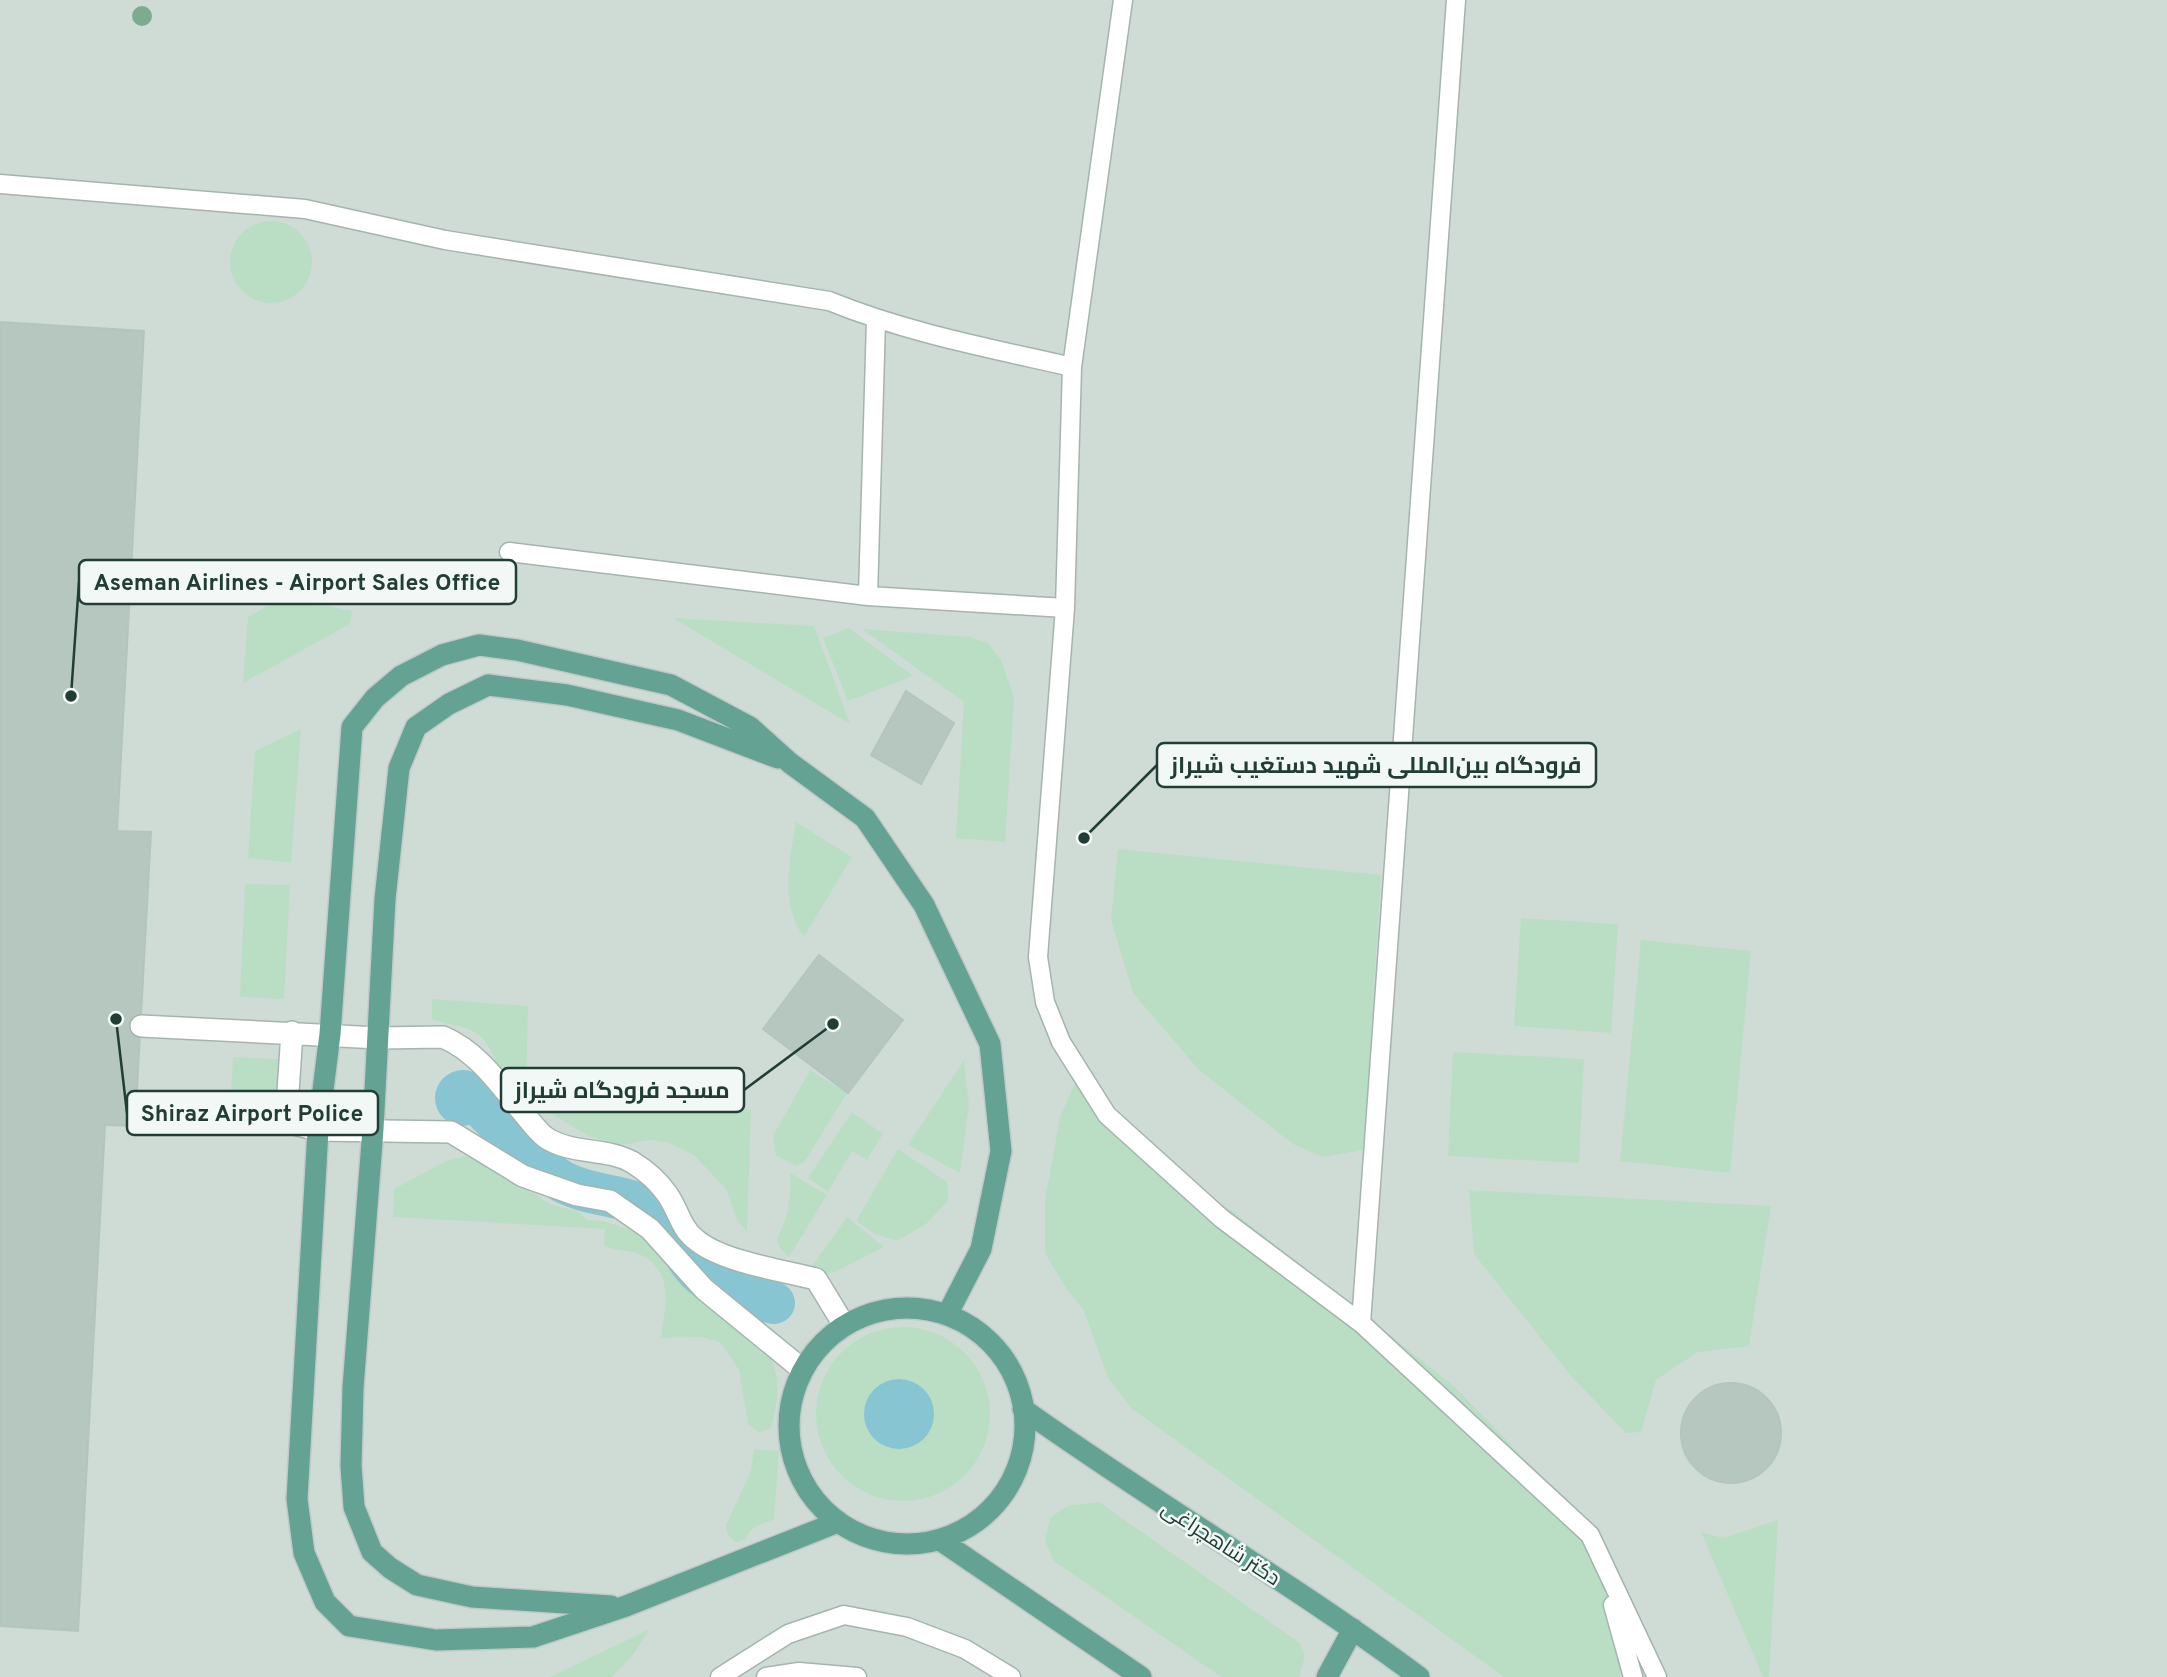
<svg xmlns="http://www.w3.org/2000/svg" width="2167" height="1677" viewBox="0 0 2167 1677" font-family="Overpass,Cairo,sans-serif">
	<rect width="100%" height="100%" fill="#e1ece7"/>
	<!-- built -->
	<path fill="#cfdcd6" d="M0 0H2167V1677H0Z"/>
	<!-- green -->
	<path fill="#b9dec4" d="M230 262a41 41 0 1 1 82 0a41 41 0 1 1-82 0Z
		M271 604 328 606 352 611 350 624 243 683 248 617Z
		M673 618 814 626 850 724Z
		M849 628 913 676 848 701 823 638Z
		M862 629 970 637 988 643 1001 660 1014 697 1005 842 956 838 964 702Z
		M301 729 291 863 248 858 255 751Z
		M796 822 852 857 804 937C779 903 790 860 796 822Z
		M1118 849 1381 875 1364 1150 1323 1157 1293 1144 1199 1070 1133 993 1111 920Z
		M245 884 290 885 284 999 240 997Z
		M1521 918 1618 924 1611 1033 1514 1026Z
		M1641 940 1751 951 1730 1173 1620 1161Z
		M432 999 528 1006 526 1096C519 1091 508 1086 504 1079 495 1064 493 1047 479 1035 465 1024 448 1026 432 1019Z
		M1453 1052 1584 1059 1579 1163 1448 1156Z
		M233 1057 280 1059 275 1132 229 1129Z
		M964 1060 969 1105 960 1173 908 1145Z
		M810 1070 847 1093 805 1161 797 1166 776 1156 773 1136Z
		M1080 1072 1155 1164 1231 1210 1454 1386 1575 1511 1612 1600 1625 1644 1620 1677H1504L1131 1408 1108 1378 1084 1311 1066 1288 1045 1253V1200L1060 1117Z
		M582 1095 751 1110 747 1231 738 1222 726 1189 694 1155 669 1143 650 1140 622 1145 588 1136 548 1111 551 1098Z
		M852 1112 883 1134 867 1160 852 1151 828 1192 808 1178Z
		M898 1149 947 1182 948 1201 926 1224 897 1241 875 1234 856 1221Z
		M476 1153 550 1204 577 1211 587 1220C610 1219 627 1231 650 1236 662 1252 678 1281 692 1291 747 1336 795 1342 771 1428L760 1433 748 1424 739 1370 720 1342 700 1337 661 1338C665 1308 675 1272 641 1255 629 1249 616 1252 604 1245L605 1229 393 1217 394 1189 446 1161Z
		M790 1173 827 1195 789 1257 779 1247 777 1238C788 1219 792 1194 790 1173Z
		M1469 1190 1771 1206 1749 1346 1698 1352 1656 1380 1641 1432 1626 1433 1571 1376 1474 1254Z
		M847 1217 884 1247 835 1272 824 1275 810 1269Z
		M816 1414a87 87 0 1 1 174 0a87 87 0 1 1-174 0Z
		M754 1449 779 1451 774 1519C761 1525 750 1526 745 1540L736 1542 728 1535 726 1525 751 1471Z
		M1099 1502 1300 1643 1305 1656 1299 1677H1221L1054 1561 1045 1542 1050 1518 1067 1506Z
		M1778 1520 1769 1677H1763L1701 1532 1723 1538Z
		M650 1629 633 1655 612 1677H550Z"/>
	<!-- water -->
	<path fill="#87c5d3" d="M435 1098a28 28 0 1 1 56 0a28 28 0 1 1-56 0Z
		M864 1414a35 35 0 1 1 70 0a35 35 0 1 1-70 0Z"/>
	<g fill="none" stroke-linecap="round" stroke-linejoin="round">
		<!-- canal -->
		<path stroke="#87c5d3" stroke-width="42" d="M487 1113C507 1132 541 1170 563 1182 594 1198 629 1194 658 1213 675 1224 677 1242 687 1258 707 1290 740 1295 774 1303"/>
	</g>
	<!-- building -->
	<path fill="#b6c7c0" stroke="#b3c6be" stroke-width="2" d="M0 322 144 331 117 831 151 832 135 1126 105 1125 78 1631 0 1626Z
		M906 691 954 723 921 784 871 755Z
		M819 955 903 1020 848 1093 763 1029Z
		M1681 1433a50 50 0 1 1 100 0a50 50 0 1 1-100 0Z"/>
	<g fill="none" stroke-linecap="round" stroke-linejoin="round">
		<!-- lane casing -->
		<g stroke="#a4b4ae" stroke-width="21">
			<path id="lane" d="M0 184 305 209 445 240 829 301C908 333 989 348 1072 367L1065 608 1038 957 1045 1002 1061 1042 1107 1115 1221 1218 1361 1323 1590 1535 1657 1677
				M1072 367 1123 0
				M509 552 868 596 1065 608
				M868 596 876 320
				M1361 1323 1456 0
				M1613 1605 1633 1677
				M720 1677 788 1634 844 1615 907 1627 965 1649 1011 1677
				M766 1677 799 1672 857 1677"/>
		</g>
		<!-- street casing -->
		<g stroke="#a4b4ae" stroke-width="24">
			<path id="street" d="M141 1026 379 1038 443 1037C476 1051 498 1082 520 1109 528 1118 536 1130 545 1137 571 1155 605 1147 632 1162 645 1170 658 1181 667 1194 678 1209 680 1227 695 1239 721 1262 782 1270 816 1279L844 1325
				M292 1032 286 1122 318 1130 451 1132 523 1176 577 1195 610 1201 650 1229 704 1289 803 1370"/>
		</g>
		<!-- primary casing -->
		<g stroke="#c1c9c7" stroke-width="24">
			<path id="primary" d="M789 1426a118 118 0 1 1 236 0a118 118 0 1 1-236 0Z
				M1023 1409C1153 1502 1291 1582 1419 1677
				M838 1522 626 1606 533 1637 436 1640 349 1626 325 1602 304 1553 297 1499 318 1130 330 1034 352 727 375 698 401 676 442 655 479 645 517 650 671 685 750 727 790 763 865 818 924 905 990 1044 1001 1151 981 1249 947 1315
				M940 1540 1141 1677
				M611 1606 472 1597 417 1585 390 1568 372 1552 354 1507 351 1466 353 1388 373 1129 385 899 399 768 416 727 449 704 488 685 567 695 678 720 778 758
				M1327 1677 1353 1629"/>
		</g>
		<!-- lane -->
		<use href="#lane" stroke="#fff" stroke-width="18"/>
		<!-- street -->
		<use href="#street" stroke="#fff" stroke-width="21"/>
		<!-- primary -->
		<use href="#primary" stroke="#64a394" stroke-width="21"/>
	</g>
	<!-- trees -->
	<circle fill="#7cab90" cx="142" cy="16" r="10"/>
	<g text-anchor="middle" stroke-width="5" stroke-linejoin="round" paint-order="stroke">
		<!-- street labels -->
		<g font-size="21" fill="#213d36" stroke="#f1f8f5">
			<text transform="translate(1221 1543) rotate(33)" y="7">دکتر شاهچراغی</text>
		</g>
	</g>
	<!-- callouts -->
	<path fill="none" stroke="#213d36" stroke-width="2.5" d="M71 696L79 582M1084 838L1157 765M833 1024L744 1090M116 1019L127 1113"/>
	<g fill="#213d36" stroke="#f1f8f5" stroke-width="2.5">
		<circle cx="71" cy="696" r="7"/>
		<circle cx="1084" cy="838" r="7"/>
		<circle cx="833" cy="1024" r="7"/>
		<circle cx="116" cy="1019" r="7"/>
	</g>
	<g fill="#f1f8f5" stroke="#213d36" stroke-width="2.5">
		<rect x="79" y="560" width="437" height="44" rx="7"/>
		<rect x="1157" y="743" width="439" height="44" rx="7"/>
		<rect x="501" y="1068" width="243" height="44" rx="7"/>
		<rect x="127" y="1091" width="251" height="44" rx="7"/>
	</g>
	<g font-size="23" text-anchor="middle" font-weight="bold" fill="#213d36">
		<text x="297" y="590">Aseman Airlines - Airport Sales Office</text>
		<text x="1376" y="773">فرودگاه بین‌المللی شهید دستغیب شیراز</text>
		<text x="622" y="1098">مسجد فرودگاه شیراز</text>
		<text x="252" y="1121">Shiraz Airport Police</text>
	</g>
</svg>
